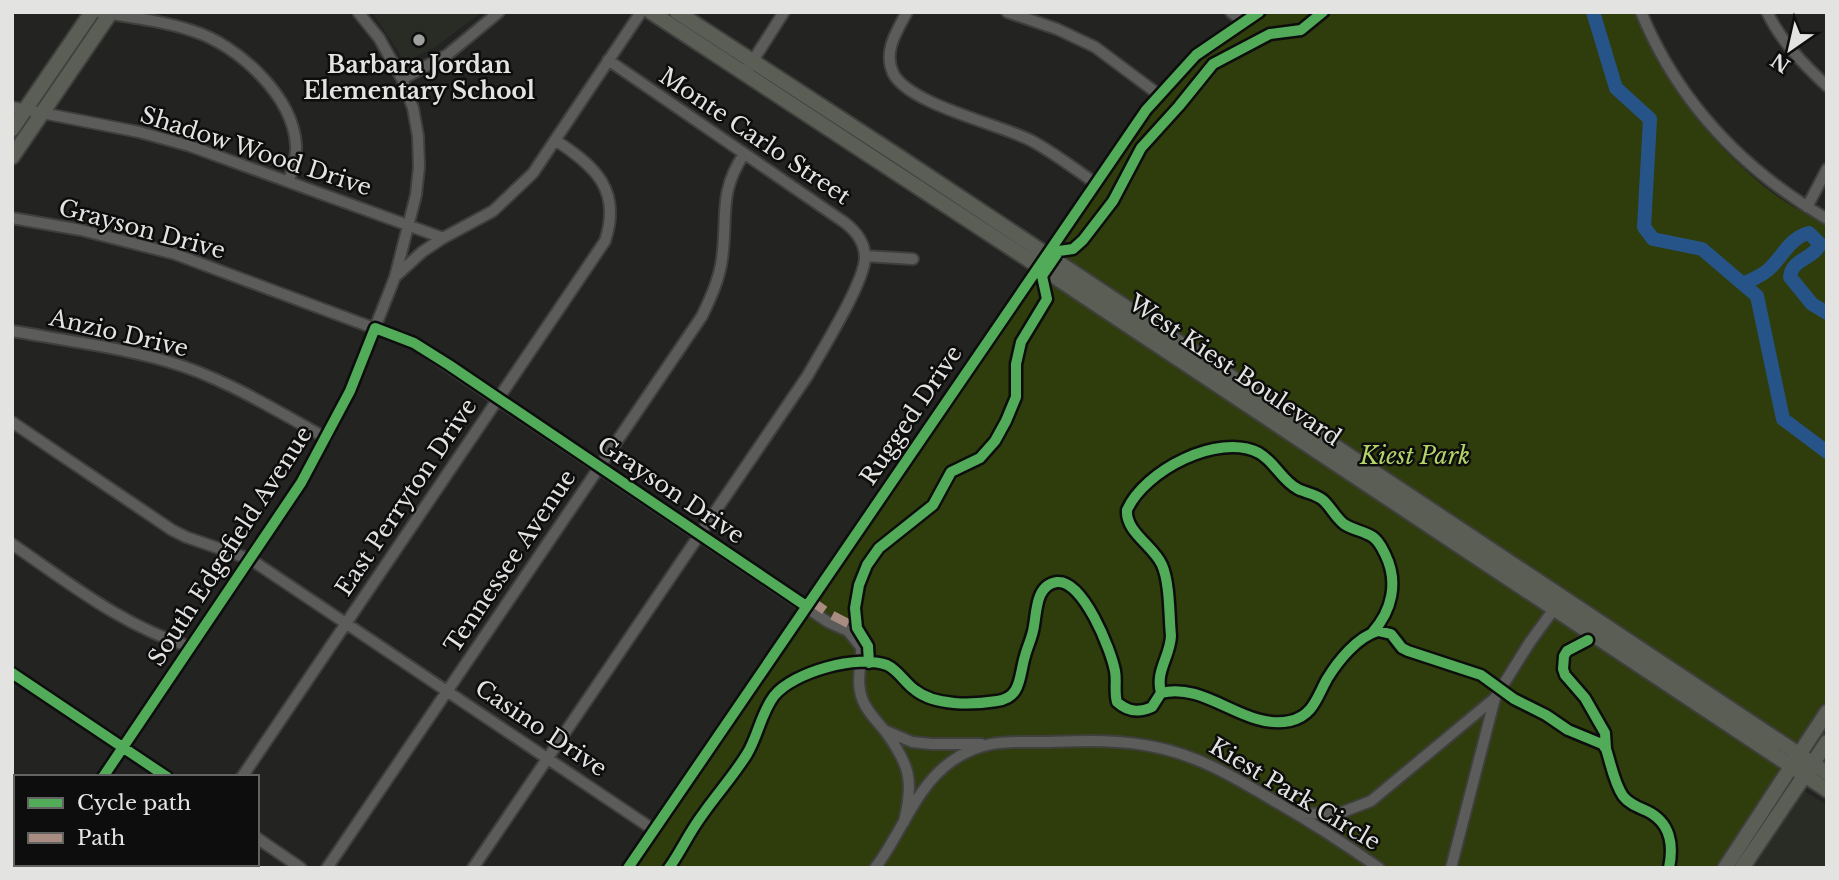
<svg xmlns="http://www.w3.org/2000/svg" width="1839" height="880" viewBox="0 0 1839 880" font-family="'Libre Baskerville',serif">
	<rect width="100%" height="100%" fill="#232322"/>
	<!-- built -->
	<path fill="#292c24" d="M372 12H482L434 48 405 62Z
		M1804 791 1827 805V868H1751Z"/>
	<!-- green -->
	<path fill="#2f3c0c" d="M1271 12H1635C1661 82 1722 159 1784 201 1798 210 1813 217 1827 225V701L1716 868H635L1040 272 1165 96 1197 63Z"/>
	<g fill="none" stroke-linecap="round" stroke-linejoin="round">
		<!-- river -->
		<path stroke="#275488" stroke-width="14" d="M1593 12 1616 88 1650 119 1644 227 1653 239 1702 249 1757 296 1783 419 1827 452
			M1743 284C1751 280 1761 276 1768 270 1783 257 1789 238 1809 233L1820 244C1813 260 1792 258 1790 277L1812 304 1827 313"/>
		<!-- minor casing -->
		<g stroke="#3f3f3e" stroke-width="14">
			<path id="minor" d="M99 12C130 17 163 21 193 31 238 45 293 96 296 145 297 158 292 169 289 181
				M907 12C897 31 883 51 893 73 909 105 1000 124 1032 141 1054 153 1075 169 1095 183
				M1007 12 1057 29 1095 47 1158 94
				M1231 12 1243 22
				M1641 12C1678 102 1743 170 1827 219
				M1767 12C1781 41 1803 64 1827 86
				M745 73 784 12
				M402 79 447 55 499 12
				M12 107 139 132 190 146 443 238
				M1807 207 1827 169
				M12 218 81 230 175 254 414 343 828 622 848 631 861 647C862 665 855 683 863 701 868 713 877 721 885 731 910 765 914 781 904 822
				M865 256 913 259
				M397 275 422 252 443 238 493 211 533 173 641 12
				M12 331C64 340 116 347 166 361 223 377 275 410 326 438
				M12 422 172 530 186 537 250 559 654 830
				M12 544C69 583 124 627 191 647
				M12 673 167 777
				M884 730 912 742 932 744H981
				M103 777 301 483 350 391 395 277 416 195 419 167 418 136 413 108 402 79 379 38 358 12
				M242 777 605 241C622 190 595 166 555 140
				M12 801 16 804
				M1299 814 1340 813 1371 801 1495 698
				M257 838 301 868
				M12 860 16 858
				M182 868 185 864
				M327 868 702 316C711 297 719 280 722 259 728 216 718 193 744 154
				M473 868 808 375C822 350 864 283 865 258 865 242 856 231 844 222L608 60
				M628 868 1146 110 1196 55 1259 12
				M875 868C902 833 915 787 952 761 983 739 1008 742 1044 742 1081 741 1118 739 1155 747 1200 756 1237 779 1276 802 1311 822 1345 844 1379 868
				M1451 868 1495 698 1530 642 1557 605"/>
		</g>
		<!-- major casing -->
		<g stroke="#3f3f3e" stroke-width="18">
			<path id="major" d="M651 12 1046 271 1827 790
				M677 12 898 156 1827 773
				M12 129 92 12
				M12 157 111 12
				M1725 868 1827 712
				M1742 868 1827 742"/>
		</g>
		<!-- minor -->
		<use href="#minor" stroke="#5c5d5b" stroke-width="10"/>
		<!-- major -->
		<use href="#major" stroke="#5a5e55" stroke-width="14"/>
		<!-- quiet -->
		<path stroke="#a88b81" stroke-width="9" stroke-dasharray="18 9" stroke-linecap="butt" d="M810 600 830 614 857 628"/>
		<!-- cycleway casing -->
		<g stroke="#0c0d0c" stroke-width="15">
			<path id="cycleway" d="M1588 640 1567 651 1564 656 1563 669 1565 675 1585 698 1605 733 1606 749
				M869 663 868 646 857 628 855 608 859 585 867 565 879 548 933 505 951 472 980 458 995 441 1006 421 1016 397V364L1021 342 1047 299 1042 276 1059 251 1073 249 1083 240 1113 201 1141 148 1179 106 1213 64 1270 34 1301 30 1323 12
				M12 673 167 777
				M1161 693C1155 671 1170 657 1171 636 1169 616 1170 583 1162 565 1154 546 1125 532 1127 510 1144 471 1218 432 1259 453 1275 462 1282 481 1298 489 1306 493 1316 494 1323 500 1331 507 1335 517 1344 524 1353 530 1364 531 1373 537 1379 541 1382 548 1385 554 1399 582 1392 611 1372 633
				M103 777 301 483 350 391 375 328 414 343 449 365 806 606
				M628 868 1146 110 1196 55 1259 12
				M669 868C681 851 690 831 703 814 717 794 734 775 747 754 758 736 761 713 774 696 793 672 858 654 887 665 898 670 905 683 915 690 935 706 972 705 997 701 1022 698 1019 675 1025 656 1027 648 1031 640 1033 631 1037 616 1034 585 1057 582 1083 579 1111 650 1115 671 1117 681 1114 692 1117 702 1128 712 1139 713 1152 707L1161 693C1206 681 1245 731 1290 721 1313 716 1317 697 1327 679 1338 661 1357 637 1378 631L1391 634 1402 648 1408 651 1481 675 1514 699 1546 715 1568 730 1602 744 1606 749C1611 764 1614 783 1623 796 1629 804 1638 807 1647 811 1670 822 1674 844 1669 868"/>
		</g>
		<!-- cycleway -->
		<use href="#cycleway" stroke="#51ab58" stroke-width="10"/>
	</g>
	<!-- markers -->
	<circle fill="#a0a09f" stroke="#0c0d0c" stroke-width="2.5" cx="419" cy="40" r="7"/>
	<g text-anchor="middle" stroke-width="5" stroke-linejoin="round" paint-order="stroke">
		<!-- poi labels -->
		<g font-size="23" font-weight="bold" fill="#e3e4e2" stroke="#0c0d0c">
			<text x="419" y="73">Barbara Jordan<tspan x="419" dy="26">Elementary School</tspan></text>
		</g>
		<!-- street labels -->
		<g font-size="23" fill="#e3e4e2" stroke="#0c0d0c">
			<text transform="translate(755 136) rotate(34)" y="8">Monte Carlo Street</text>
			<text transform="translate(256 151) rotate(18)" y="8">Shadow Wood Drive</text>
			<text transform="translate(142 229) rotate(15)" y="8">Grayson Drive</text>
			<text transform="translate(119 333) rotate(13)" y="8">Anzio Drive</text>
			<text transform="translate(1235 370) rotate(34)" y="8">West Kiest Boulevard</text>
			<text transform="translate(911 415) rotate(-56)" y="8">Rugged Drive</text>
			<text transform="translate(671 490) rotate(34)" y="8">Grayson Drive</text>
			<text transform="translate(406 497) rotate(-56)" y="8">East Perryton Drive</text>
			<text transform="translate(230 546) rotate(-57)" y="8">South Edgefield Avenue</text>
			<text transform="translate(510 561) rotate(-56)" y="8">Tennessee Avenue</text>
			<text transform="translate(541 728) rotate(34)" y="8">Casino Drive</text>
			<text transform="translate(1295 794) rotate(31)" y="8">Kiest Park Circle</text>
		</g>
		<!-- park labels -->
		<g font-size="23" font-style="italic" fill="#b3d369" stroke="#0c0d0c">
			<text x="1415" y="464">Kiest Park</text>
		</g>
	</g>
	<!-- border -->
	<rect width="1839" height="880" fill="none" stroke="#e3e4e2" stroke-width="28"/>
	<!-- legend -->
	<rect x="14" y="775" width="245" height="91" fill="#0c0d0c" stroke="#626362" stroke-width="2"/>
	<rect x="28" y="798" width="35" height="10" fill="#51ab58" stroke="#626362" stroke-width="2"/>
	<text x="77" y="810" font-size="21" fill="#e3e4e2">Cycle path</text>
	<rect x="28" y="833" width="35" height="10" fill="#a88b81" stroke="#626362" stroke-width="2"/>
	<text x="77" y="845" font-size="21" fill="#e3e4e2">Path</text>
	<!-- north arrow -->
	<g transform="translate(1790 49) rotate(214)" stroke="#0c0d0c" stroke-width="5" paint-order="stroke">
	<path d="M0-5L12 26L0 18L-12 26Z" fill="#e3e4e2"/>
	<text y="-10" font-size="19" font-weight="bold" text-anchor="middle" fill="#e3e4e2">N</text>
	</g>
</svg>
